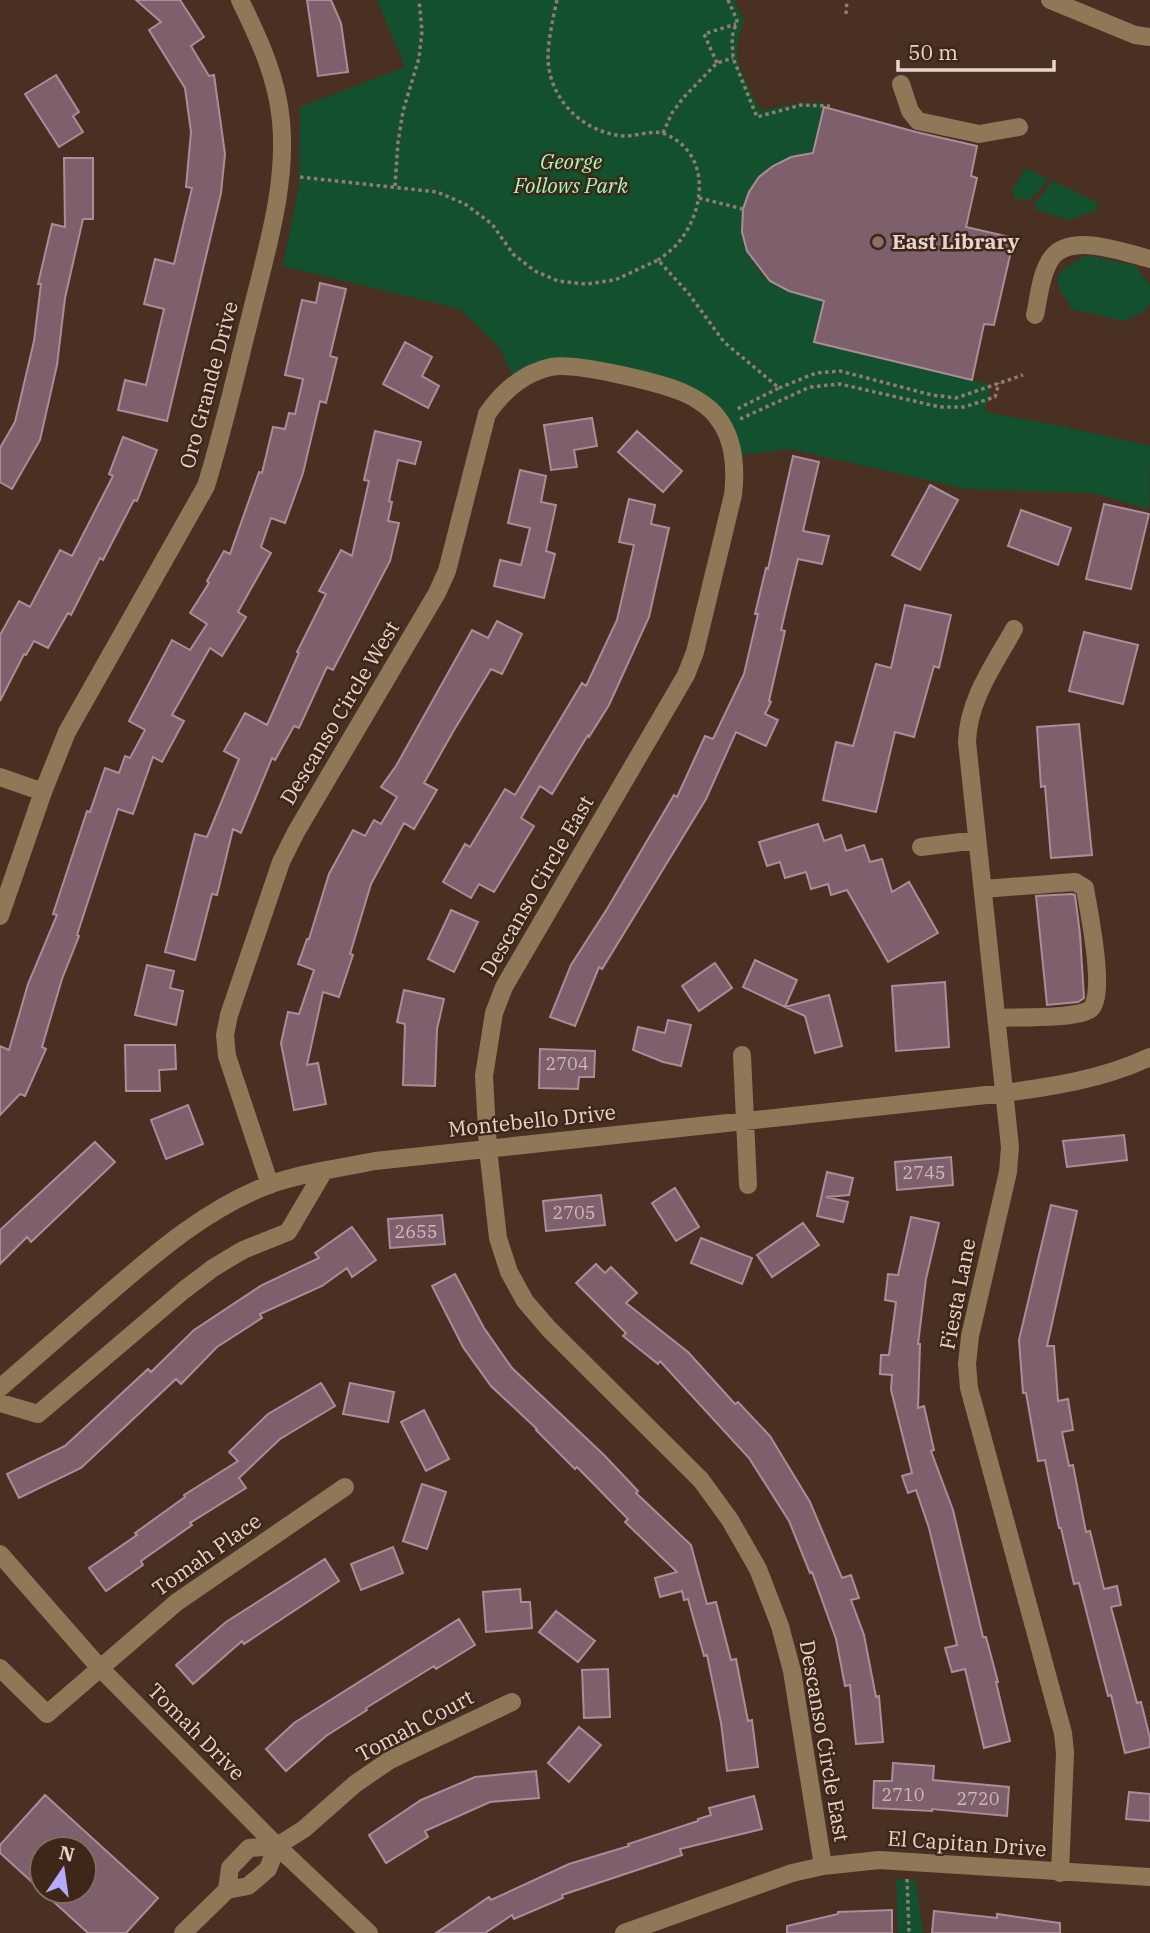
<svg xmlns="http://www.w3.org/2000/svg" width="1150" height="1933" viewBox="0 0 1150 1933" font-family="'IBM Plex Serif',serif">
	<rect width="100%" height="100%" fill="#493022"/>
	<!-- green -->
	<path fill="#13502d" d="M377 0H735L744 22C727 60 745 77 761 111L783 106 825 102 816 140 830 156C818 155 805 154 793 157 737 171 727 246 769 281 784 293 806 296 824 301L815 342 991 385 985 412 1056 425 1150 446 1149 509 1093 493 966 489 791 449 733 456 699 401 580 366 516 383 499 347 460 309 283 266 299 185 300 107 405 67Z
		M1026 168 1049 180 1029 201 1015 198 1012 190Z
		M1053 181 1098 203 1096 210 1070 220 1035 210 1036 202Z
		M1086 255 1136 266 1150 285V303L1142 313 1123 321 1069 308 1070 304C1044 273 1063 271 1086 255Z
		M896 1879 916 1880 923 1933H898Z"/>
	<!-- building -->
	<path fill="#7e5f6c" stroke="#ad8c99" stroke-width="2" fill-rule="evenodd" d="M136 0H180L204 37 191 46 209 76 214 75 225 154 221 193 167 421 118 410 125 380 146 385 164 309 144 304 155 259 174 264 192 188 186 187 191 132 185 88 149 30 161 22Z
		M307 0H331L341 23 348 72 318 76Z
		M56 75 79 112 73 116 83 132 59 147 25 94Z
		M824 107 916 132 977 146 971 176 977 178 966 227 1014 238 994 325 984 324 972 380 814 342 824 301 789 291 770 281 747 251 742 232 743 209 749 192 759 177 773 166 791 157 813 153Z
		M64 158H93V219H83L65 298 57 365 40 440 12 489 0 482V448L15 422 34 341 41 284H38L52 224 65 227Z
		M320 283 346 289 330 356 337 358 326 403 320 401 303 473 285 523 271 518 261 547 271 553 238 612 246 617 222 656 210 648 172 715 184 721 162 762 153 757 133 814 118 809 77 935 79 936 62 979 42 1047 46 1049 25 1096 20 1094 0 1115V1046L9 1050 28 984 57 915 53 914 87 811 90 812 105 768 119 773 125 756 130 758 145 730 129 721 172 640 190 650 207 624 190 613 209 583 207 581 224 551 230 554 259 472 262 473 273 427 285 429 289 413 295 414 303 379 285 375 302 300 316 303Z
		M405 342 432 357 422 376 439 386 428 408 383 384Z
		M592 418 597 446 574 450 577 467 551 470 544 425Z
		M375 431 421 442 415 464 398 460 389 501 392 502 388 521 399 523 390 561 333 670 327 667 299 728 294 726 275 760 272 758 241 833 233 829 217 895 212 894 195 960 165 952 195 834 207 837 239 759 224 751 245 713 267 725 299 653 297 652 326 594 319 591 341 550 352 556 369 481 364 480Z
		M637 431 682 471 663 492 618 452Z
		M123 437 157 450 137 501 134 500 103 560 100 558 71 615 68 613 48 648 34 641 26 655 24 654 0 701V635L19 601 30 607 60 550 72 556 113 476 109 474Z
		M793 456 819 462 803 531 829 536 822 564 798 559 781 630 785 631 769 701 771 702 765 714 778 720 766 746 736 732 706 799 602 969 599 967 575 1026 550 1017 571 965 607 909 674 795 677 797 705 736 713 739 744 674 758 614H755L766 568 768 569Z
		M520 470 546 476 541 502 556 505 546 551 555 554 544 598 494 586 500 560 521 565 530 528 508 523Z
		M930 485 958 500 920 570 892 555Z
		M629 499 655 505 651 524 669 528 649 617 609 705 589 737 588 735 552 794 540 786 521 818 534 826 494 892 479 884 471 898 443 882 465 844 470 847 505 789 515 795 582 683 586 686 617 620 634 545 619 542Z
		M1104 504 1149 514 1131 589 1086 579Z
		M1021 510 1071 528 1058 565 1008 546Z
		M905 605 951 615 939 668 934 666 914 737 895 732 876 812 823 800 836 742 853 746 876 664 891 668Z
		M497 621 522 634 502 674 491 669 454 730 424 783 437 790 414 829 404 823 371 884 350 954 353 955 339 997 323 992 307 1065 318 1063 326 1104 294 1110 281 1043 288 1012 299 1014 314 970 298 964 307 939H309L329 874 353 830 365 836 374 820 381 824 397 797 381 787 396 766 472 630 488 638Z
		M1084 632 1138 645 1123 704 1069 691Z
		M1079 724 1092 855 1051 858 1045 786 1041 787 1037 727Z
		M818 824 824 841 841 835 846 851 864 845 870 862 882 859 892 892 909 882 938 933 888 962 847 890 831 895 828 884 811 889 806 872 785 878 780 862 767 866 759 842Z
		M1072 894 1075 895 1080 934 1084 998 1078 1002 1047 1005 1036 896Z
		M451 910 478 922 454 972 428 959Z
		M755 960 797 980 785 1007 743 987Z
		M715 963 732 988 699 1011 682 986Z
		M147 965 174 971 170 988 183 991 176 1025 135 1015Z
		M945 982 949 1047 896 1051 892 986Z
		M404 990 444 999 437 1029 435 1086 403 1085 405 1024 397 1022Z
		M829 995 842 1046 815 1053 805 1016 785 1007Z
		M668 1020 691 1025 681 1066 663 1062 633 1050 638 1027 665 1033Z
		M125 1045H175L176 1069 159 1070 160 1091H126Z
		M540 1049 595 1051 594 1077H579L578 1089 539 1088Z
		M188 1105 203 1144 166 1159 151 1120Z
		M1124 1135 1127 1160 1067 1167 1063 1141Z
		M95 1142 115 1162 31 1242 27 1237 0 1264V1230Z
		M951 1157 953 1185 897 1190 895 1162Z
		M827 1172 853 1178 849 1195 826 1197 848 1202 843 1222 817 1216Z
		M675 1188 699 1227 676 1241 652 1203Z
		M601 1195 605 1225 546 1231 543 1201Z
		M1051 1205 1077 1211 1047 1346H1054L1058 1401 1068 1399 1073 1430 1062 1432 1069 1466 1073 1465 1086 1532 1090 1531 1104 1589 1117 1586 1121 1605 1111 1607 1137 1703 1141 1702 1150 1738V1747L1125 1753 1111 1695 1108 1696 1079 1583 1074 1584 1061 1528H1059L1045 1460 1038 1461 1026 1393H1023L1019 1340Z
		M442 1215 445 1244 390 1248 388 1219Z
		M911 1217 939 1223 926 1279 918 1344H920L918 1408 924 1406 934 1450 931 1451 953 1510 983 1637H986L998 1682H996L1010 1741 984 1748 965 1669 952 1672 945 1648 957 1645 929 1528 916 1490 908 1493 902 1476 912 1473 891 1390 892 1375 880 1374 881 1355H889L896 1302 885 1300 888 1274 898 1275Z
		M803 1223 819 1245 772 1277 757 1255Z
		M352 1227 376 1260 352 1277 347 1268 322 1286 260 1314 262 1318 217 1347 181 1384 176 1379 81 1468 19 1498 7 1474 65 1446 148 1369 151 1372 194 1330 262 1285 319 1258 315 1253Z
		M701 1238 752 1258 742 1284 691 1263Z
		M596 1264 605 1273 611 1267 637 1293 626 1303 688 1352 735 1404 738 1402 770 1436 810 1502 842 1578 851 1575 859 1598 851 1600 864 1635 876 1697 879 1696 883 1742 856 1744 850 1685 845 1686 836 1639 812 1572 810 1573 789 1521 749 1458 660 1361 658 1364 623 1336 626 1333 576 1283Z
		M455 1274 484 1328 512 1368 604 1455 638 1491 636 1493 691 1545 707 1604 716 1602 731 1660 736 1659 748 1721 752 1720 758 1767 727 1771 721 1723 707 1655 704 1656 688 1599 684 1600 682 1591 660 1597 655 1578 677 1572 625 1522 628 1519 577 1467 575 1469 536 1430 537 1429 491 1386 463 1347 432 1286Z
		M321 1383 335 1406 280 1439 239 1478 246 1488 190 1523 192 1525 141 1561 143 1565 106 1591 89 1568 137 1535 135 1533 185 1497 184 1495 238 1461 229 1452 268 1414Z
		M350 1383 394 1392 388 1422 343 1414Z
		M424 1410 449 1459 426 1471 401 1422Z
		M422 1484 446 1492 427 1549 403 1541Z
		M393 1547 403 1573 361 1590 351 1564Z
		M325 1559 339 1581 244 1644 242 1641 193 1684 176 1665 226 1622Z
		M520 1589 521 1602H530L532 1628 486 1632 483 1592Z
		M556 1611 595 1641 578 1662 539 1632Z
		M459 1619 475 1645 436 1669 434 1666 366 1708 367 1710 326 1736 286 1771 266 1749 294 1723Z
		M608 1669 610 1717 584 1718 582 1670Z
		M579 1727 601 1745 569 1782 548 1763Z
		M893 1763 934 1766 933 1780 1009 1787 1007 1816 932 1809V1811L873 1808 874 1781H892Z
		M536 1771 539 1798 490 1802 425 1831 428 1837 386 1863 369 1835 421 1800 475 1777Z
		M1129 1792 1150 1794V1821L1126 1819Z
		M45 1795 158 1898 126 1933H88L0 1853V1845ZM42 1849H84V1891H42Z
		M754 1796 762 1829 680 1849 682 1855 562 1895 563 1898 514 1919 512 1915 485 1933H436L489 1897 491 1900 569 1864 629 1846 628 1844 698 1821V1819L711 1815 709 1808Z
		M892 1910V1933H787V1926L838 1914V1912Z
		M934 1911 997 1918V1914L1060 1923V1933H932Z"/>
	<g fill="none" stroke-linecap="round" stroke-linejoin="round">
		<!-- path -->
		<path stroke="#917c71" stroke-width="3.5" stroke-dasharray="3.5 3.5" stroke-linecap="butt" d="M557 0C553 18 548 40 548 58 549 99 582 132 623 136 635 137 653 129 665 134 711 153 706 210 678 243 673 249 665 255 658 260
			M728 0 737 20 732 37 733 58 757 117 801 105 830 106
			M846 14 847 0
			M717 63 704 34 736 24
			M663 133 672 113 683 98 717 63 733 58
			M300 177 437 192 465 204 492 224 513 254 535 271 558 281 586 284 615 280 658 260 689 294 724 342 779 388 735 410
			M395 186 398 142 403 111 419 58 422 31 419 0
			M699 198 743 209
			M779 388 816 373 840 371 932 395 956 398 1023 375
			M740 419 810 387 840 384 940 407H964L995 397 999 383
			M907 1879 909 1933"/>
		<!-- minor -->
		<path stroke="#8e7857" stroke-width="18" d="M1050 0 1135 35 1150 37
			M901 84 910 111 918 121 979 134 1019 127
			M1035 315C1039 297 1040 278 1049 262 1066 230 1123 252 1150 259
			M1014 629C994 665 968 700 967 742L1010 1147 1008 1172 970 1336 967 1364 969 1388 1063 1733 1065 1753 1060 1873
			M0 777 43 792
			M921 847 977 840
			M983 889 1075 882 1085 888C1088 908 1108 1000 1089 1010 1074 1019 1017 1017 997 1018
			M0 916 43 792 67 732 206 486C224 428 237 369 252 310 267 248 287 185 281 121 277 77 259 39 240 0
			M742 1055 748 1185
			M270 1185 227 1056 225 1035 229 1015 281 862 296 832 437 593 447 571 487 414C503 391 523 373 551 367 575 362 657 382 682 392 694 397 710 407 717 417 734 438 736 469 733 495L695 652 686 675 504 987 494 1013 484 1076 488 1149 498 1238 509 1272 525 1301 549 1329 701 1480 730 1520 758 1569 780 1626 792 1671 823 1866
			M0 1388C33 1359 67 1330 100 1301 152 1256 206 1208 271 1184 305 1172 341 1168 375 1161L1005 1093C1055 1086 1103 1079 1150 1057
			M0 1403 38 1414 184 1290 213 1268 243 1250 288 1232 324 1171
			M0 1554 99 1667 277 1846 369 1933
			M0 1668 47 1714 177 1602 345 1487
			M227 1890 230 1868 249 1848 277 1846 304 1829 355 1784 390 1760 512 1702
			M183 1933 227 1890 248 1886 268 1869 277 1846
			M624 1933 792 1873 823 1866 879 1860 1150 1877"/>
	</g>
	<!-- markers -->
	<circle fill="#8d6e63" stroke="#3e2618" stroke-width="2.5" cx="878" cy="242" r="7"/>
	<g text-anchor="middle" stroke-width="5" stroke-linejoin="round" paint-order="stroke">
		<!-- number labels -->
		<g font-size="18" fill="#ccb8b5">
			<text x="567" y="1070">2704</text>
			<text x="924" y="1179">2745</text>
			<text x="574" y="1219">2705</text>
			<text x="416" y="1238">2655</text>
			<text x="903" y="1801">2710</text>
			<text x="978" y="1805">2720</text>
		</g>
		<!-- park labels -->
		<g font-size="21" font-style="italic" fill="#a2fabd" stroke="#3e2618">
			<text x="571" y="169">George<tspan x="571" dy="24">Follows Park</tspan></text>
		</g>
		<!-- poi labels -->
		<g font-size="21" font-weight="bold" fill="#e6d5cd" stroke="#3e2618" text-anchor="start">
			<text x="892" y="249">East Library</text>
		</g>
		<!-- street labels -->
		<g font-size="21" fill="#e6d5cd" stroke="#3e2618">
			<text transform="translate(209 385) rotate(-75)" y="7">Oro Grande Drive</text>
			<text transform="translate(340 713) rotate(-59)" y="7">Descanso Circle West</text>
			<text transform="translate(537 886) rotate(-60)" y="7">Descanso Circle East</text>
			<text transform="translate(532 1121) rotate(-6)" y="7">Montebello Drive</text>
			<text transform="translate(958 1294) rotate(-79)" y="7">Fiesta Lane</text>
			<text transform="translate(207 1555) rotate(-35)" y="7">Tomah Place</text>
			<text transform="translate(415 1726) rotate(-28)" y="7">Tomah Court</text>
			<text transform="translate(196 1732) rotate(45)" y="7">Tomah Drive</text>
			<text transform="translate(824 1741) rotate(80)" y="7">Descanso Circle East</text>
			<text transform="translate(967 1844) rotate(4)" y="7">El Capitan Drive</text>
		</g>
	</g>
	<!-- north arrow -->
	<g transform="translate(63 1870) rotate(13)"><circle r="33" fill="#3e2618" stroke="#816c60" stroke-width="2"/>
	<path d="M0-5L12 26L0 18L-12 26Z" fill="#b3adf9"/>
	<text y="-10" font-size="19" font-weight="bold" text-anchor="middle" fill="#e6d5cd">N</text>
	</g>
	<!-- scale -->
	<path d="M898 60v10h156v-10" fill="none" stroke="#e6d5cd" stroke-width="3.5"/>
	<text x="908" y="60" font-size="21" fill="#e6d5cd" stroke="#3e2618" stroke-width="5" paint-order="stroke">50 m</text>
</svg>
